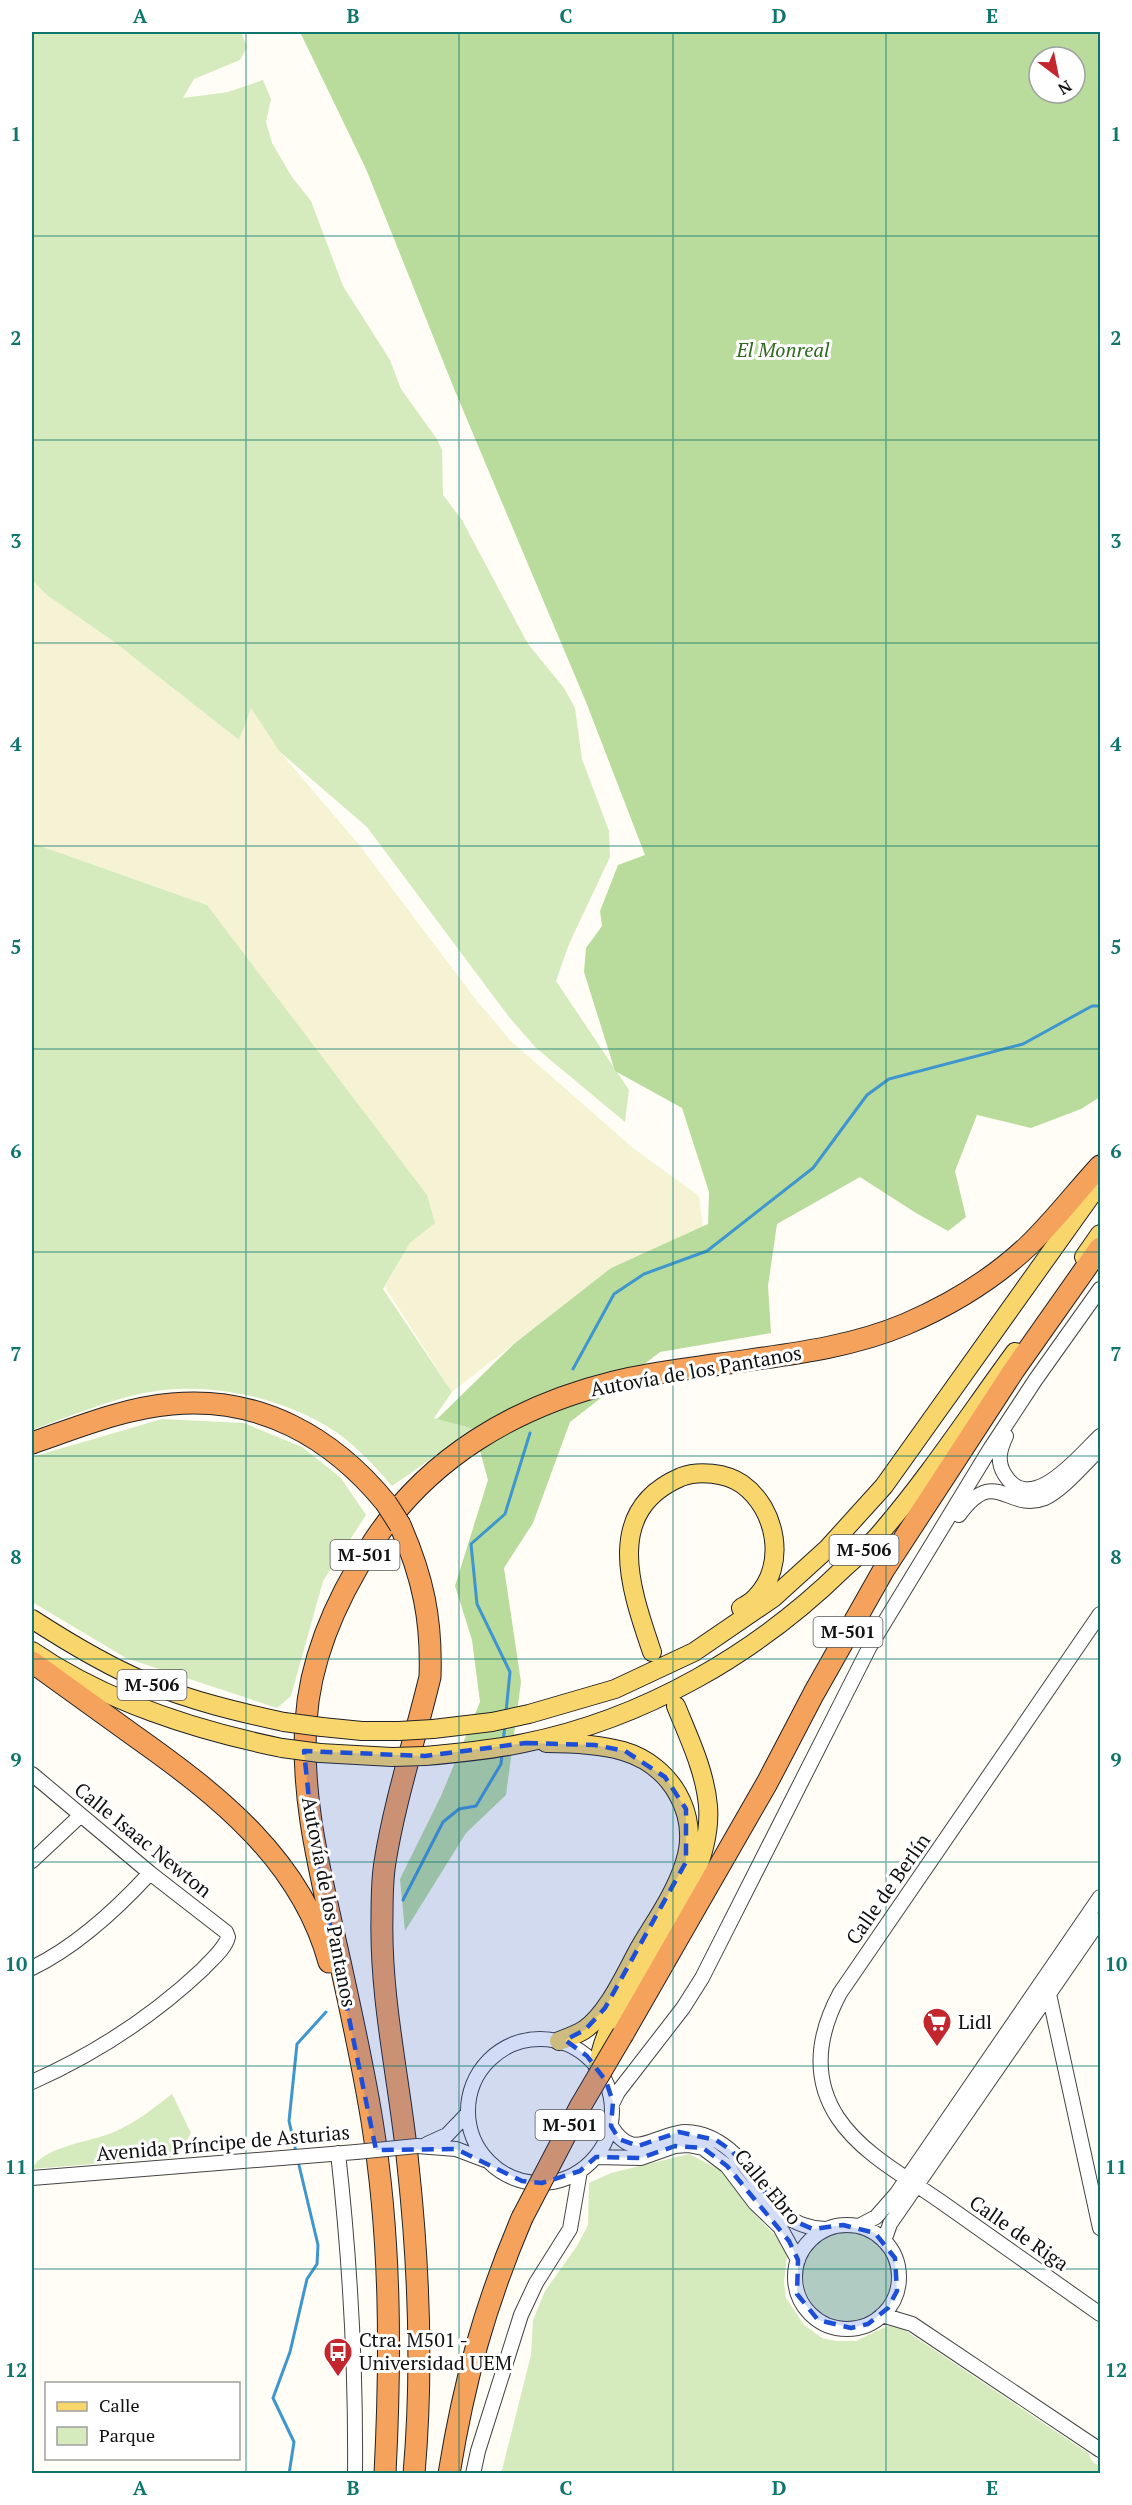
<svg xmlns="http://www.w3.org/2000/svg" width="1132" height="2505" viewBox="0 0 1132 2505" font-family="'PT Serif',serif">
	<rect width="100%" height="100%" fill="#fffdf5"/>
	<!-- farmland -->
	<path fill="#f6f3d4" d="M32 579 48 596 113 641 239 740 251 707 280 752 360 846 477 1001 511 1041 633 1148 699 1196 703 1227 611 1268 452 1392 385 1287 410 1243 434 1223 207 905 32 843Z"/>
	<!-- green -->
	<path fill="#d5ebbd" d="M32 32H241L247 47 240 60 194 79 183 98 228 92 263 80 271 99 266 122 272 143 292 177 311 201 343 286 390 360 401 389 437 439 442 450 443 495 462 520 528 644 564 688 575 708 582 759 609 831 610 857 569 944 556 981 629 1090 625 1122 536 1048 509 1017 367 827 280 752 251 708 239 740 113 641 48 596 32 580Z
		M32 843 207 905 427 1195 435 1223 410 1243 383 1289 452 1392 434 1418 474 1429 392 1486C376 1467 357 1447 336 1432 284 1397 207 1380 144 1393 106 1401 68 1417 32 1430Z
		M162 1419 244 1423 302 1447 341 1478 366 1515 323 1581 291 1696 277 1708 126 1658 32 1602V1457Z
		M172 2094 191 2133 177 2157 32 2169C43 2146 91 2142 114 2132 135 2123 154 2108 172 2094Z
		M689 2154 722 2171 755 2215 780 2240 787 2255 784 2282 786 2298 804 2325 822 2338 836 2341H856L887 2326H896L906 2331 1088 2453 1092 2461 1100 2467V2474H501L531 2355 533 2320 545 2291 577 2246 588 2225 589 2183 611 2173Z
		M803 2276a45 45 0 1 1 90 0a45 45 0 1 1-90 0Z"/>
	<!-- forest -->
	<path fill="#b9dc9c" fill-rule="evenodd" d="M300 32H1100V1097L1081 1109 1031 1128 977 1115 955 1171 966 1217 948 1231 916 1213 860 1177 777 1224 768 1286 771 1333 660 1352 570 1422 533 1523 504 1568 521 1682 506 1795 466 1833 405 1931 400 1879 441 1796 480 1702 472 1640 455 1586 488 1480 474 1429 437 1419 515 1343 611 1268 708 1224 709 1192 682 1108 615 1071 584 972 586 948 602 926 600 911 618 865 645 855 586 702 455 391 366 169ZM1039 57H1075V93H1039Z"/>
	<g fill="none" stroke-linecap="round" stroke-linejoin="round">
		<!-- stream -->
		<path stroke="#3f96cf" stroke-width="3" d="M573 1369 614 1294 644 1274 707 1251 813 1168 867 1095 889 1079 1023 1044 1092 1006H1100
			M506 1712 510 1672 477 1604 471 1544 505 1514 530 1433
			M503 1742 505 1725
			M403 1900 443 1822 459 1809 476 1806 501 1764 502 1754
			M296 2152 289 2121 297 2044 326 2012
			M289 2474 294 2442 273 2398 290 2352 307 2279 317 2264 318 2245 298 2161"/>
		<!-- minor casing -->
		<g stroke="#444" stroke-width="16">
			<path id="minor" d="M1006 1436C1000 1449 996 1461 1005 1475 1031 1517 1080 1455 1100 1436
				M959 1515C996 1464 1007 1513 1045 1498 1063 1490 1085 1463 1100 1449
				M1100 1614 840 1993C818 2034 811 2077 838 2118 862 2154 906 2177 940 2201 993 2239 1047 2276 1100 2314
				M32 1774 150 1873 226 1932 228 1937C225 1949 211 1960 203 1969 152 2017 95 2054 32 2082
				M32 1861 81 1815
				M32 1968C77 1946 116 1910 150 1873
				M1049 1994 1100 2228
				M468 2111a72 72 0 1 1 144 0a72 72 0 1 1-144 0Z
				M613 2102 618 2092 683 2008 702 1978 870 1646 990 1449 1036 1379 1100 1289
				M611 2126C632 2160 648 2139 678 2133 690 2130 707 2135 717 2141 763 2167 763 2227 826 2229
				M427 2144 447 2135 468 2113
				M417 2146 456 2149 485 2160
				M338 2153C350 2260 356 2366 355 2474
				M596 2157 641 2158 675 2146 688 2145 703 2148 727 2166 755 2203 780 2227 798 2260
				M32 2178 356 2152
				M795 2277a52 52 0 1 1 104 0a52 52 0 1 1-104 0Z
				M859 2226 876 2217 897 2193 1100 1897
				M884 2241 890 2224 1100 1920
				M882 2315 912 2324 1100 2450
				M473 2474 478 2451 521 2315 536 2283 570 2229 580 2171"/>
		</g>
		<!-- major casing -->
		<g stroke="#222" stroke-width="20">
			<path id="major" d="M1084 1257 1100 1234
				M32 1619C69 1643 107 1666 148 1683 192 1701 238 1712 284 1722
				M32 1651C106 1702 194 1730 282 1748
				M652 1652C631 1590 602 1511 681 1477 699 1470 726 1473 742 1484 777 1509 787 1566 756 1597 752 1602 746 1605 741 1608
				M322 1727 362 1731H399
				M433 1729 492 1722 529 1714 615 1689 694 1652 773 1598 827 1549 884 1486 1100 1183
				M546 1743C572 1743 598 1744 623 1751 671 1765 700 1814 685 1862 676 1892 656 1920 640 1947 626 1972 608 2014 584 2030 576 2035 567 2038 559 2041
				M320 1753 392 1757
				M425 1756C459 1753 492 1750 524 1743 644 1719 756 1654 843 1569 856 1557 871 1545 882 1531 930 1475 971 1412 1015 1352
				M598 2067C602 2034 619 2009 636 1980 665 1931 713 1866 708 1806 705 1771 689 1738 676 1706"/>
		</g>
		<!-- highway casing -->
		<g stroke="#222" stroke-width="23">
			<path id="highway" d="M32 1443C76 1428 124 1408 172 1404 260 1396 332 1437 386 1503
				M400 1525C423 1577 432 1620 430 1677 415 1739 395 1800 385 1862 382 1880 382 1899 382 1917 380 2000 400 2083 408 2165 419 2267 423 2371 414 2474
				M32 1662C67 1687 101 1712 136 1737 218 1795 301 1860 329 1962
				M623 2034 767 1783 814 1693 883 1571 1014 1370 1100 1248
				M385 2474C391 2356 391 2238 372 2121 362 2059 348 1997 334 1935 318 1863 301 1795 306 1721 310 1658 338 1596 372 1544 427 1458 516 1406 614 1382 648 1373 685 1369 721 1364 783 1355 847 1349 906 1324 950 1305 993 1279 1028 1246 1054 1221 1076 1192 1100 1166
				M449 2474C464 2381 485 2305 522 2218"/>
		</g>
		<!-- minor -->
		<use href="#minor" stroke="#fff" stroke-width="14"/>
		<!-- major -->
		<use href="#major" stroke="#f9d66b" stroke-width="18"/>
		<!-- highway -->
		<use href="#highway" stroke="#f5a25d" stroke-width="21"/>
		<!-- minor-bridge casing -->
		<g stroke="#444" stroke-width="16" stroke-linecap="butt">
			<path id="minor-bridge" d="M356 2152 417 2146"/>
		</g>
		<!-- major-bridge casing -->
		<g stroke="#222" stroke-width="20" stroke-linecap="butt">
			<path id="major-bridge" d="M284 1722 322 1727
				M399 1731 433 1729
				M282 1748 320 1753
				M392 1757 425 1756"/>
		</g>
		<!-- highway-bridge casing -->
		<g stroke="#222" stroke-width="23" stroke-linecap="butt">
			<path id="highway-bridge" d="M386 1503 400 1525
				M522 2218 580 2107 623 2034"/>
		</g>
		<!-- minor-bridge -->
		<use href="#minor-bridge" stroke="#fff" stroke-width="14"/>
		<!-- major-bridge -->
		<use href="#major-bridge" stroke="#f9d66b" stroke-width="18"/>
		<!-- highway-bridge -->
		<use href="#highway-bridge" stroke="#f5a25d" stroke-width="21"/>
	</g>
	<!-- marked area -->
	<path fill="#1d4ed8" fill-opacity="0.2" stroke="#1d4ed8" stroke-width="4.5" stroke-dasharray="12 8" stroke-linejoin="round" d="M526 1743 595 1745 625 1751 665 1777 686 1809V1862L605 2008 585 2030 565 2040 587 2056 606 2081 613 2102 611 2126 619 2139 638 2146 679 2132 716 2140 732 2151 785 2217 813 2229 843 2225 875 2233 895 2258 897 2291 888 2308 868 2324 851 2328 818 2320 797 2294 798 2260 789 2241 727 2166 703 2148 675 2146 641 2158 596 2157 580 2171 542 2183 522 2181 456 2149 376 2150 314 1847 304 1751 425 1756Z"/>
	<!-- grid -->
	<path fill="none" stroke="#0f766e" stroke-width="1.5" stroke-opacity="0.55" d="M246 32V2474M459 32V2474M673 32V2474M886 32V2474M32 236H1100M32 440H1100M32 643H1100M32 846H1100M32 1049H1100M32 1252H1100M32 1456H1100M32 1659H1100M32 1862H1100M32 2066H1100M32 2269H1100"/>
	<!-- icons -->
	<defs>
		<g id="supermarket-pin" transform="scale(1.5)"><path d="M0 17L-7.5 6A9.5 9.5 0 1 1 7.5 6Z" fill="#c4262e" stroke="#fff"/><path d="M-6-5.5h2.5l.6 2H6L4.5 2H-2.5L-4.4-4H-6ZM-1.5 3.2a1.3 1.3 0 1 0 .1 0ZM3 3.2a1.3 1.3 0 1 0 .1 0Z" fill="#fff"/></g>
		<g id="bus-pin" transform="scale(1.5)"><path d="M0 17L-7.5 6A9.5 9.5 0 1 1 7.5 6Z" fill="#c4262e" stroke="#fff"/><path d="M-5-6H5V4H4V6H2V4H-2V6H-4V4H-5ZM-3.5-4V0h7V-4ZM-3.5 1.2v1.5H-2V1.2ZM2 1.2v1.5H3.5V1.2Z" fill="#fff"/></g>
	</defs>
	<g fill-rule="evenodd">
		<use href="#supermarket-pin" x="937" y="2022"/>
		<use href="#bus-pin" x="338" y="2352"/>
	</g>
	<g text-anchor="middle" stroke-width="6" stroke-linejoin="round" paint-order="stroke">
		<!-- shield labels -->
		<g fill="#fff" stroke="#585858" stroke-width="1.5">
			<rect x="829.5" y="1535" width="69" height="30" rx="4.5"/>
			<rect x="330.5" y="1540" width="69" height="30" rx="4.5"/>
			<rect x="813.5" y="1617" width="69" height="30" rx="4.5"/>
			<rect x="117.5" y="1670" width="69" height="30" rx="4.5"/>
			<rect x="535.5" y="2110" width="69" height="30" rx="4.5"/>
		</g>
		<g font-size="18" font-weight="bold" fill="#111">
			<text x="864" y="1556">M-506</text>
			<text x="365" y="1561">M-501</text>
			<text x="848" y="1638">M-501</text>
			<text x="152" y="1691">M-506</text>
			<text x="570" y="2131">M-501</text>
		</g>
		<!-- park labels -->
		<g font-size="20" font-style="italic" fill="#2f6b1f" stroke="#fff">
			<text x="783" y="357">El Monreal</text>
		</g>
		<!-- street labels -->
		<g font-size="20" fill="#111" stroke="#fff">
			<text transform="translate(696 1371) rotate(-10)" y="7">Autovía de los Pantanos</text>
			<text transform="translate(143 1840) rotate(39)" y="7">Calle Isaac Newton</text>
			<text transform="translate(888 1889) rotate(-55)" y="7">Calle de Berlín</text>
			<text transform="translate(329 1902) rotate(79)" y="7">Autovía de los Pantanos</text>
			<text transform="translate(223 2143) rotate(-5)" y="7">Avenida Príncipe de Asturias</text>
			<text transform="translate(768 2187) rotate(50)" y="7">Calle Ebro</text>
			<text transform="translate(1019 2233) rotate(35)" y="7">Calle de Riga</text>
		</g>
		<!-- poi labels -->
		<g font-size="20" fill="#111" stroke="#fff" text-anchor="start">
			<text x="958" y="2029">Lidl</text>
			<text x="359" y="2347">Ctra. M501 -<tspan x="359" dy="23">Universidad UEM</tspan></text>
		</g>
	</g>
	<!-- border -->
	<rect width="1132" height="2505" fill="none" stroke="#ffffff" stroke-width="66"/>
	<!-- legend -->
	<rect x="45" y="2382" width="195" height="78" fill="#ffffff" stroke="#a0a0a0" stroke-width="1.5"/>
	<rect x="57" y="2402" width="30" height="9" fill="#f9d66b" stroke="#a0a0a0" stroke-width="1.5"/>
	<text x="99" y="2412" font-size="18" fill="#111111">Calle</text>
	<rect x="57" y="2427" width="30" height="18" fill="#d5ebbd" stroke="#a0a0a0" stroke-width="1.5"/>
	<text x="99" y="2442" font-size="18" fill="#111111">Parque</text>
	<!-- north arrow -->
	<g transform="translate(1057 75) rotate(148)"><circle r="28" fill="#ffffff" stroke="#a0a0a0" stroke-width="1.5"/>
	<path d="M0-4.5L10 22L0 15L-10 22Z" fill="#c4262e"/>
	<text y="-9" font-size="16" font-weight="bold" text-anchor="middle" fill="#111111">N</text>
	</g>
	<rect x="33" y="33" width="1066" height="2439" fill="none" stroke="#0f766e" stroke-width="2"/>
	<g font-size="20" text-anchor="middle" font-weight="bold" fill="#0f766e">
		<text x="140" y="23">A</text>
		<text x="353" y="23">B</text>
		<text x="566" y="23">C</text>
		<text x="779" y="23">D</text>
		<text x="992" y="23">E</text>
		<text x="16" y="141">1</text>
		<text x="1116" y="141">1</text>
		<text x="16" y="345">2</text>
		<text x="1116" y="345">2</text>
		<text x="16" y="548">3</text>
		<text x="1116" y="548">3</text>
		<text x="16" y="751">4</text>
		<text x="1116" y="751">4</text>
		<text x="16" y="954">5</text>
		<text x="1116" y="954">5</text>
		<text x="16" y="1158">6</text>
		<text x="1116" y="1158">6</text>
		<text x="16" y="1361">7</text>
		<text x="1116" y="1361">7</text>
		<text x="16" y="1564">8</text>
		<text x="1116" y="1564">8</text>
		<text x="16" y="1767">9</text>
		<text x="1116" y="1767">9</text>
		<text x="16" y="1971">10</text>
		<text x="1116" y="1971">10</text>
		<text x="16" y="2174">11</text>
		<text x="1116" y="2174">11</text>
		<text x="16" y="2377">12</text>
		<text x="1116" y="2377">12</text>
		<text x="140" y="2495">A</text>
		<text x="353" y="2495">B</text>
		<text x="566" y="2495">C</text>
		<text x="779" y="2495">D</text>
		<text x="992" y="2495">E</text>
	</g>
</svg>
